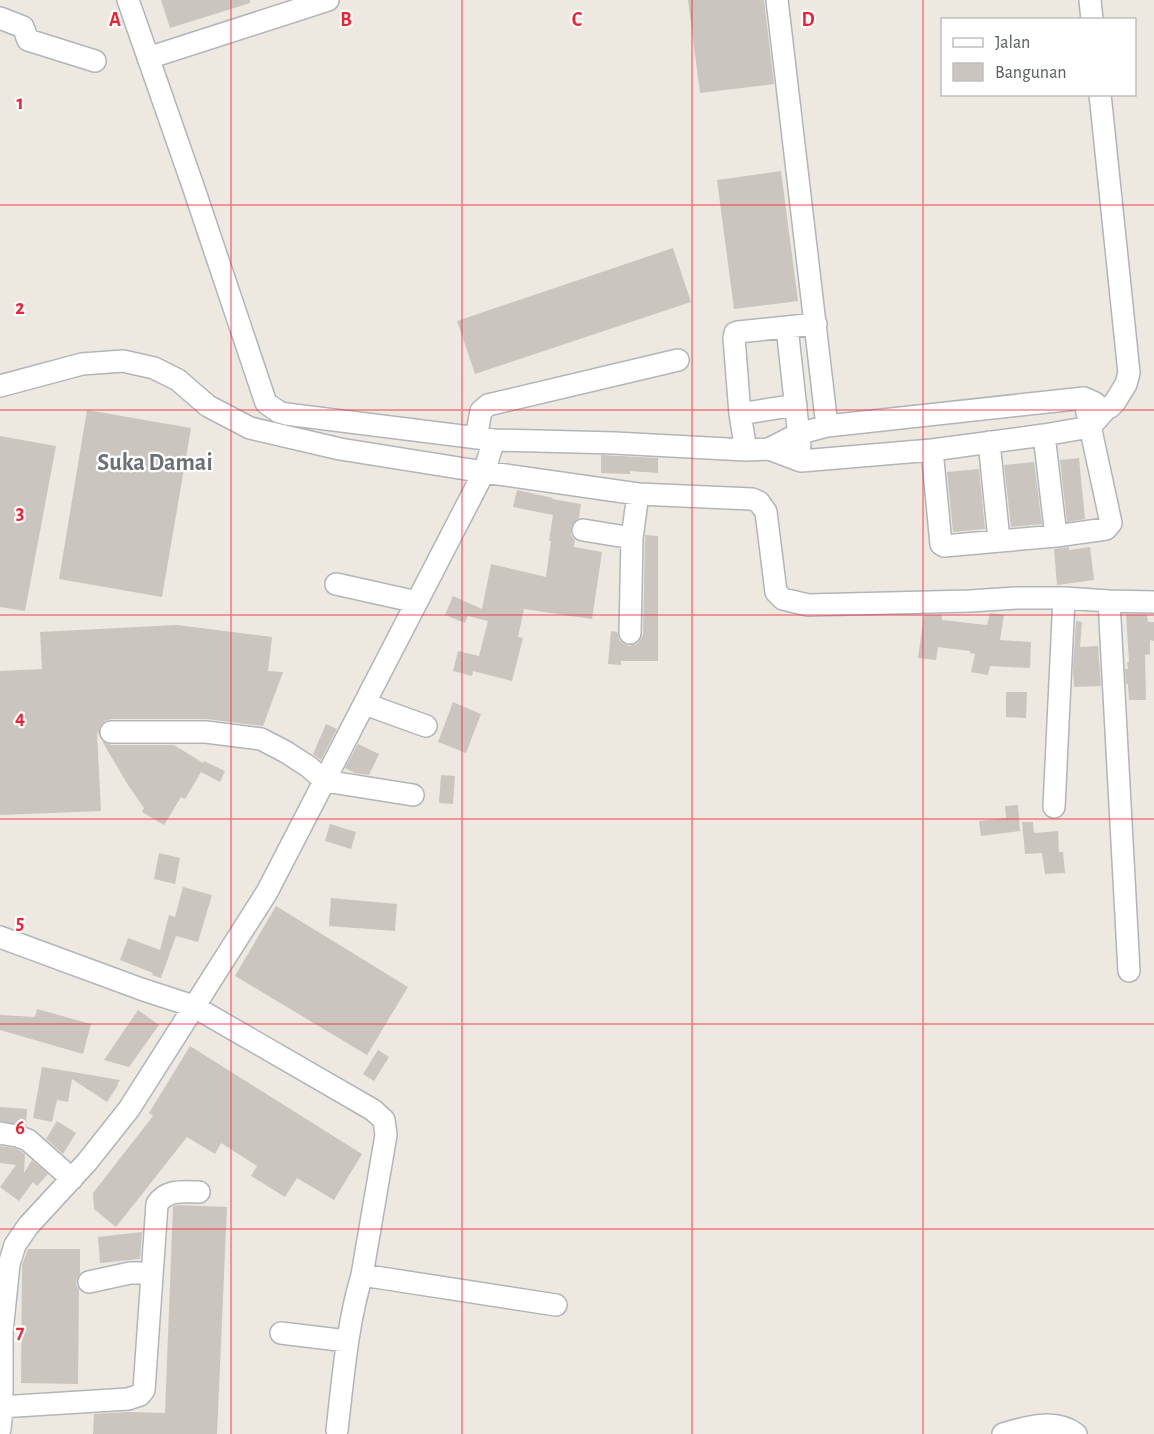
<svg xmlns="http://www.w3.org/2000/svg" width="1154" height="1434" viewBox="0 0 1154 1434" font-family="'Alegreya Sans',sans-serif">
	<rect width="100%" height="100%" fill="#ede8e0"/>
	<!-- building -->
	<path fill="#cac5bf" d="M161 0H250V3L170 28Z
		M688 0H764L774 84 700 93Z
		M781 171 798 301 734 309 717 180Z
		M673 248 691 302 475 374 457 321Z
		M87 410 191 428 162 597 59 579Z
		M0 436 56 446 25 611 0 607Z
		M601 455 658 458V473L630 471V474L601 473Z
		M1079 458 1085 519 1067 522 1060 460Z
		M1034 462 1042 524 1011 527 1004 465Z
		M979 469 985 529 953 532 947 472Z
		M517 490 553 498 552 499 581 504 579 518 574 522 571 527V535L575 540 574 547 602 552 592 619 524 609 518 637 523 638 512 681 473 671 472 676 453 671 458 651 479 656 488 621 468 616 465 623 445 615 453 596 482 609 491 564 546 577 551 541H549L553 515 513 507Z
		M645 535 658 536V661H621V665L608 664 611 631 617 632 619 640 624 644 629 646 637 644 641 639 643 634Z
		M1069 547V550L1090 547 1094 580 1057 585 1054 549Z
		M990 613 1004 615 1000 640 1031 642 1030 668 990 666 988 675 971 672 975 654 970 653V651L938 647 936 660 918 658 924 615H942V620L987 625Z
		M1126 614 1147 615 1148 622H1154V641L1150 640V654L1145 655 1146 700H1129L1128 684H1126L1125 669H1128L1127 663 1129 662Z
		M1076 621 1082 622 1080 647 1098 646 1101 686 1074 687 1073 669Z
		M177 625 272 637 268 671 283 672 263 726 206 719H111L105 721 100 726 99 735 97 732 101 811 0 815V671L42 669 40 632Z
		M1006 692H1027L1026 718 1006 717Z
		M453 702 481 714 466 753 438 742Z
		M326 724 337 729 321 760 313 754Z
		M102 741 111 745H174L203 763 204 761 225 771 220 782 201 772 185 799 181 797 164 825 142 812 144 808 128 785Z
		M358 744 379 754 369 775 355 773 345 768Z
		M441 775 455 776 453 804 439 803Z
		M1018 805 1020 831 981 836 979 821 1006 818 1005 806Z
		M1022 822H1033L1034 833 1058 831 1059 852H1063L1065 873 1045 874 1042 853 1025 854Z
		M330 824 356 832 351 849 325 841Z
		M159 853 180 858 175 884 154 879Z
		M183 887 212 895 198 942 176 936 161 978 152 975 153 973 120 960 128 938 160 950 169 915 175 917Z
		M331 898 397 904 395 931 329 926Z
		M276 906 408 987 367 1055 235 976Z
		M37 1009 91 1024 83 1054 0 1030V1015L35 1017Z
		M138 1010 159 1025 129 1067 104 1060Z
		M190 1046 362 1154 334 1200 297 1178 285 1197 251 1176 257 1166 221 1143 215 1154 187 1137 116 1227 94 1209 93 1193 153 1116 149 1113Z
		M378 1050 389 1057 374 1081 363 1074Z
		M42 1067 73 1072 120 1080 117 1085H118L107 1102 72 1079 68 1102 57 1100 52 1122 33 1118Z
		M0 1107 27 1109 26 1126 0 1121Z
		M57 1121 76 1133 63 1154 46 1139Z
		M0 1146 14 1148 21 1151 25 1154 24 1173 32 1160 48 1174 37 1186 33 1182 19 1201 0 1187 16 1165 0 1163Z
		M179 1205 227 1207 217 1434H93L94 1414 128 1412 165 1413 173 1206Z
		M142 1232 140 1259 100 1263 98 1237Z
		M28 1249H80V1274L77 1279 76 1284 79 1290 78 1384 21 1383 22 1265Z"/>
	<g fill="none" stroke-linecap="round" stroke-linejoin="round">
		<!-- minor casing -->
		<g stroke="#b1b5b9" stroke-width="24">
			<path id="minor" d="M128 0 192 183 266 403 279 412 286 414 494 440 615 443 746 450 769 449 801 461 932 450 1044 435 1090 427 1106 409 1110 407 1115 402 1126 384 1129 373 1100 94
				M777 0 827 426
				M1090 0 1092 20
				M0 18 23 27 28 40 95 61
				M148 58 328 0
				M787 327 800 446
				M0 386 82 364 123 361 154 368 178 380 208 406 250 428 340 449 484 472 494 440
				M740 414 796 405
				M1044 435 1056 536
				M476 438 481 411 488 405 678 360
				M989 442 999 540
				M769 449 798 434 827 426 1084 398 1095 403
				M746 450 740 414 734 338 735 333 738 332 816 324
				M932 450 941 544 944 546 1056 536 1106 529 1111 523 1084 398
				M583 530 632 538
				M336 584 417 602
				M1109 601 1129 971
				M630 633 632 538 638 494
				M365 704 426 726
				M111 732H206L261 739 286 752 309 767 325 781 413 795
				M1054 807 1064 598
				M0 937 141 989 193 1006 373 1110 384 1120 386 1135 362 1275 556 1305
				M0 1133 17 1136 28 1140 72 1179
				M89 1282 130 1273H152
				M281 1333 347 1341
				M0 1407 128 1399 140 1395 144 1390 157 1204C167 1189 183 1192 199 1192
				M0 1429 2 1407V1332L9 1264 15 1245 28 1226 87 1162 129 1109 267 892 484 472 638 494 752 499 759 502 766 512 776 592 783 599 808 605 970 601 1016 598H1064L1109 601 1154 602
				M337 1430C343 1379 347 1325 362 1275
				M1003 1434C1026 1427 1055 1418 1076 1434"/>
		</g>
		<!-- minor -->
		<use href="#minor" stroke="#fff" stroke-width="21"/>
	</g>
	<!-- grid -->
	<path fill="none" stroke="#f41f31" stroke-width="1.5" stroke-opacity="0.55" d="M231 0V1434M462 0V1434M692 0V1434M923 0V1434M0 205H1154M0 410H1154M0 615H1154M0 819H1154M0 1024H1154M0 1229H1154"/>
	<g text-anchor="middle" stroke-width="4.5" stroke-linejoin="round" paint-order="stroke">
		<!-- quarter labels -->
		<g font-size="24" font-weight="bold" fill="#6a7174" stroke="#fff">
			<text x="155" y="470">Suka Damai</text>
		</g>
	</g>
	<g font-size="20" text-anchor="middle" font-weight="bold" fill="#f41f31" stroke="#fff" stroke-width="4.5" stroke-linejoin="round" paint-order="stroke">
		<text x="115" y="26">A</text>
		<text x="346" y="26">B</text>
		<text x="577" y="26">C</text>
		<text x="808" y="26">D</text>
		<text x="20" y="109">1</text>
		<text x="20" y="314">2</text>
		<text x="20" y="519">3</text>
		<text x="20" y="724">4</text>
		<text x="20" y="929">5</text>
		<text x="20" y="1134">6</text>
		<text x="20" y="1338">7</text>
	</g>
	<!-- legend -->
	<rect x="941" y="18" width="195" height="78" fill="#ffffff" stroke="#bdbfc0" stroke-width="1.5"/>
	<rect x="953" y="38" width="30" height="9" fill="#ffffff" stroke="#bdbfc0" stroke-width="1.5"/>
	<text x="995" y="48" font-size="18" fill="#595e62">Jalan</text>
	<rect x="953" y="63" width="30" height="18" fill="#cac5bf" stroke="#bdbfc0" stroke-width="1.5"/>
	<text x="995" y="78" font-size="18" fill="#595e62">Bangunan</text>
</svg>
